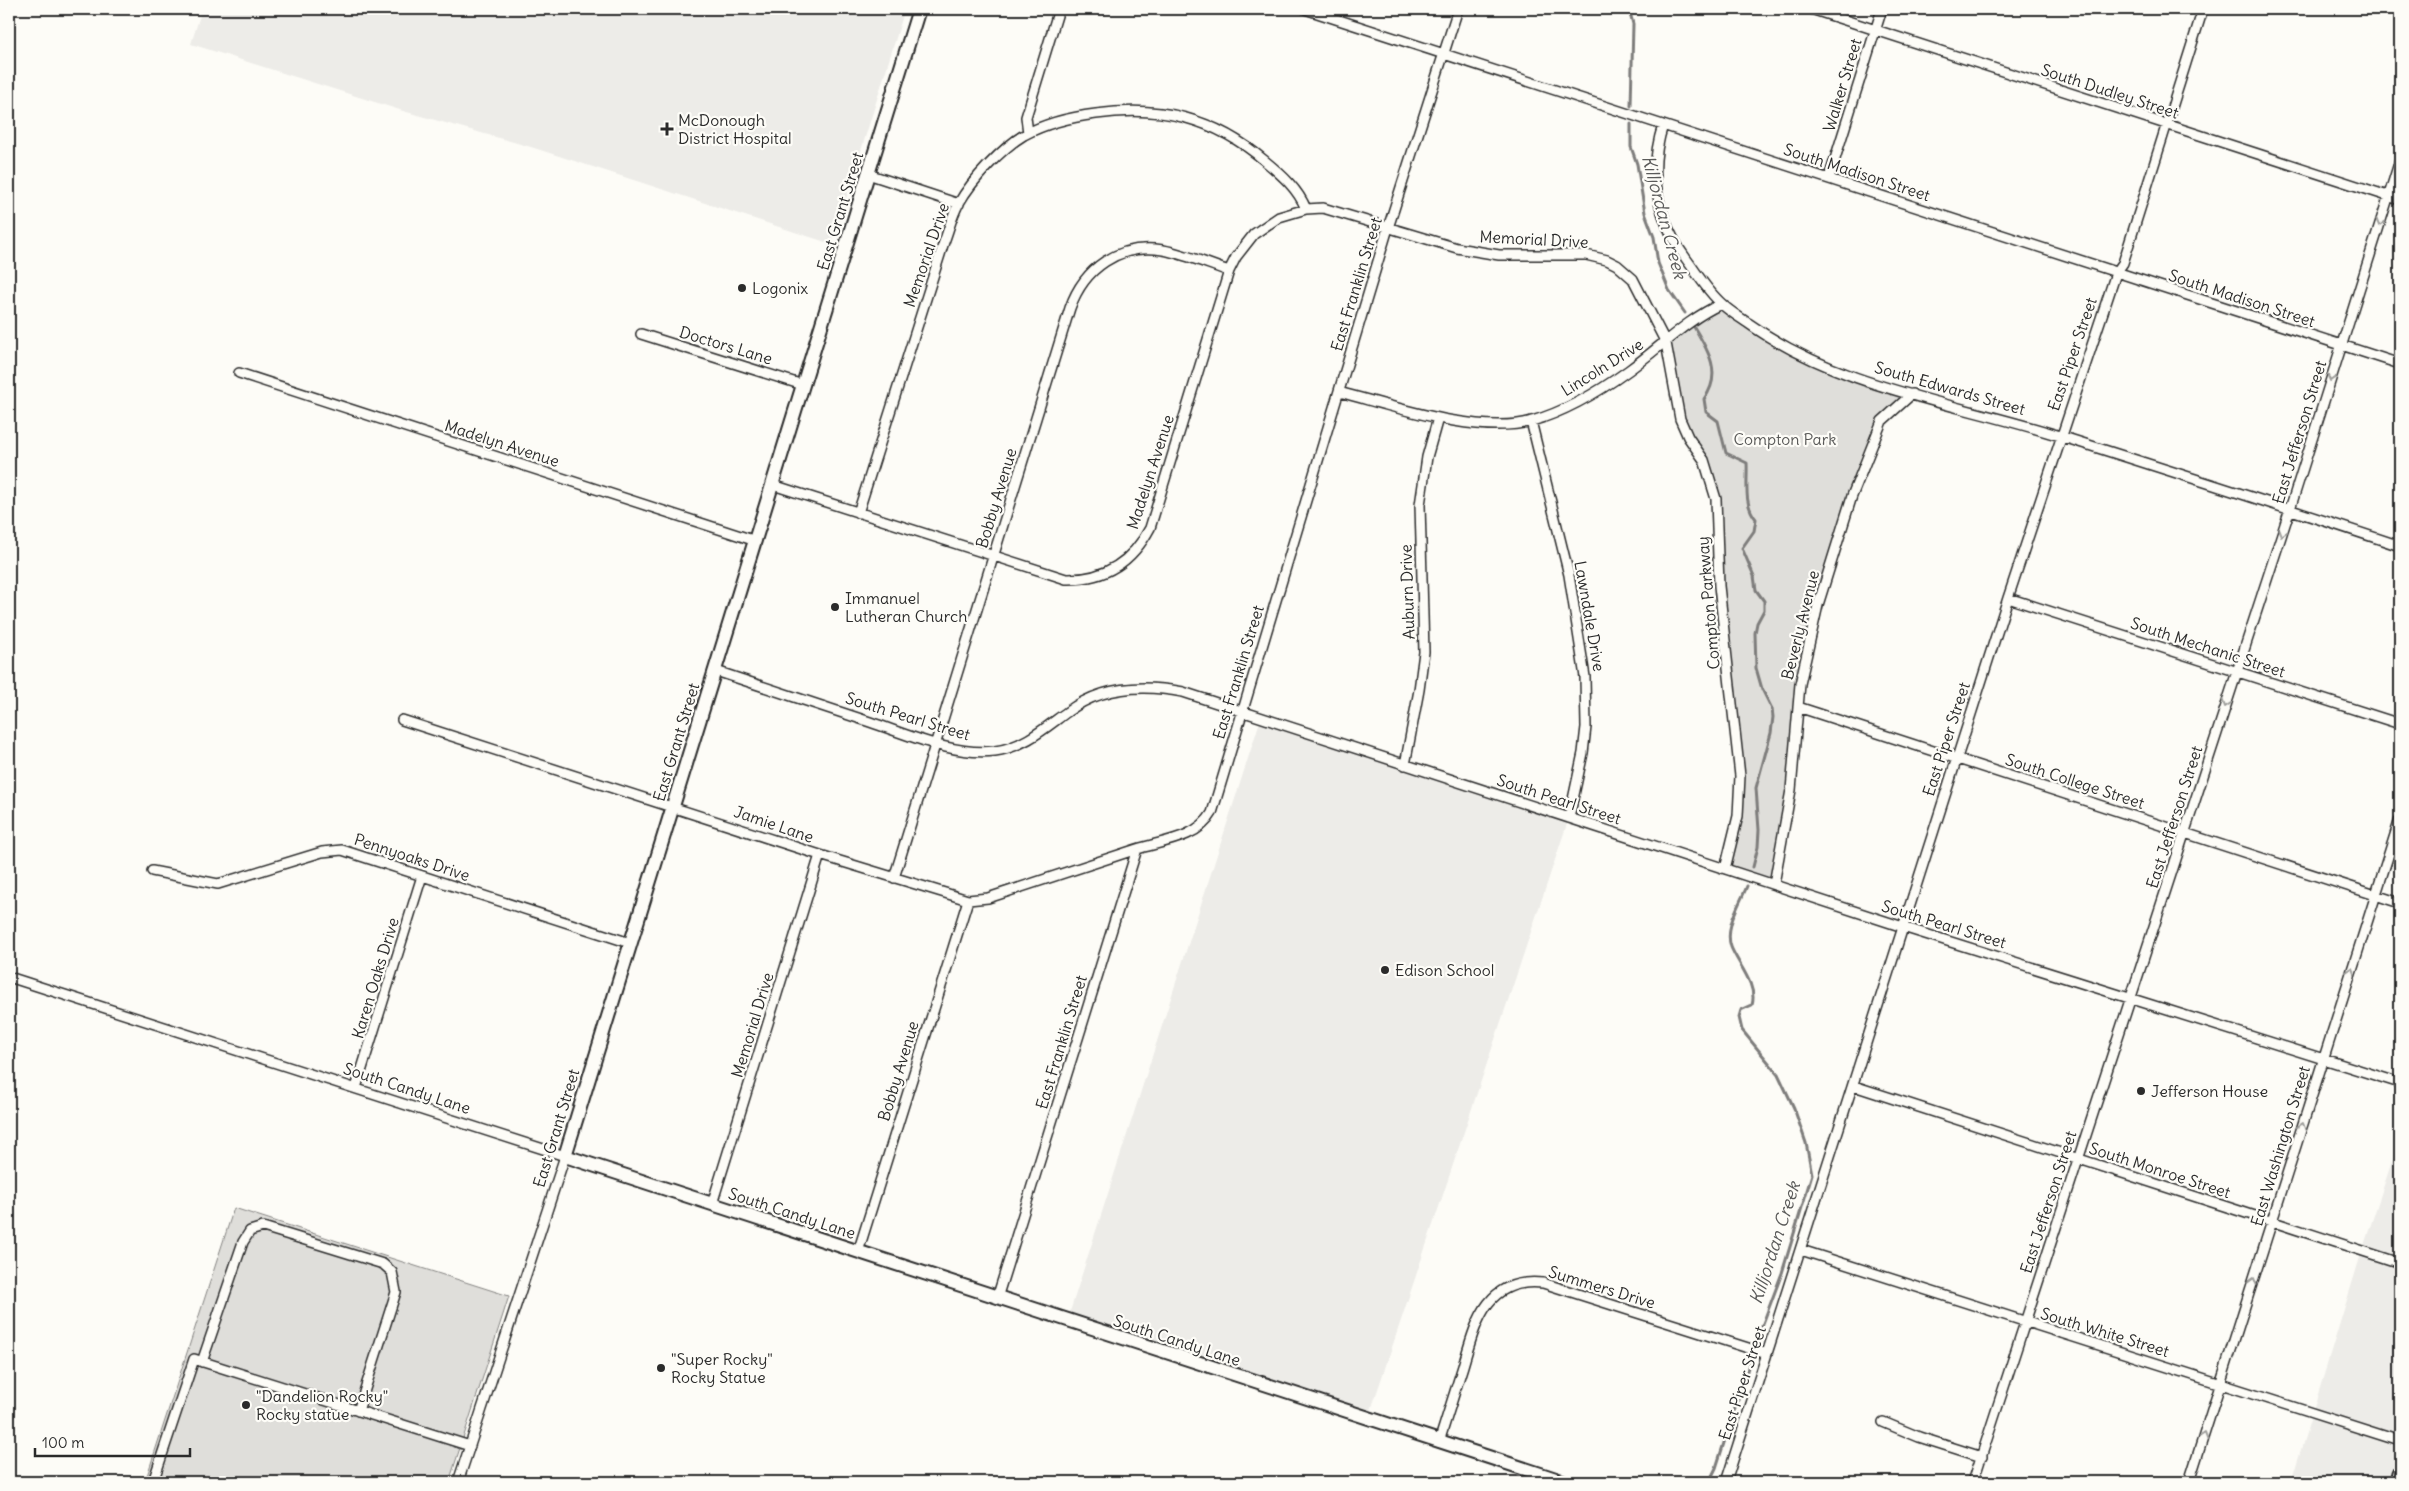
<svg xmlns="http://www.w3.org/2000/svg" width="2409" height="1491" viewBox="0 0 2409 1491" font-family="Delius,sans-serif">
	<rect width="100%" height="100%" fill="#fdfcf7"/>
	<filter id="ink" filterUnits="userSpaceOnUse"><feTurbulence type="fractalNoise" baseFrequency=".02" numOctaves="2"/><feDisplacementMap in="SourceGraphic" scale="10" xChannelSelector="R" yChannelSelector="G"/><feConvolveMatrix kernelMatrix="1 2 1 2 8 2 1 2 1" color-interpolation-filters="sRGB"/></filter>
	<g filter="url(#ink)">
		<!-- built -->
		<path fill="#edece8" d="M202 9H905L832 244 531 147 403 111 191 44Z
			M1261 718 1569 818 1368 1419 1067 1321Z
			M2400 1137V1482H2291L2362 1251Z"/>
		<!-- green -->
		<path fill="#dfdeda" stroke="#858482" d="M1721 304 1782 345 1912 394 1882 421 1818 605 1798 707 1774 884 1725 869 1740 796 1714 487 1688 437 1666 343Z
			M234 1208 509 1296 449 1482H145Z"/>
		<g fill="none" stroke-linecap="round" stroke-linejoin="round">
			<!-- stream -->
			<path stroke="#7e7d7b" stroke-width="3" d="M1629 9 1633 24 1631 106
				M1631 124V147L1637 164 1645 213 1654 237 1658 263 1669 290 1685 313
				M1694 327C1708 350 1723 374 1704 399L1706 412 1718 421 1726 453 1747 463C1748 482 1743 504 1756 519L1754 531 1742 548 1754 576 1756 590 1764 601V610L1757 623 1755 633 1756 668 1762 689 1772 709 1773 717 1771 733 1756 788 1759 830 1758 847 1753 867
				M1747 886C1740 904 1724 927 1731 947 1737 963 1758 985 1752 1005L1741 1010 1739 1017 1742 1030 1778 1074 1794 1108 1806 1143 1812 1174 1782 1273 1756 1342
				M1709 1482 1716 1468 1751 1358"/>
			<!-- minor casing -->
			<g stroke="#2b2b2b" stroke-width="12">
				<path id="minor" d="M1305 9 2400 364
					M1811 9 2400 200
					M1663 125C1647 175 1657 219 1687 260 1698 275 1708 292 1722 304 1729 311 1739 317 1748 323 1839 388 1956 403 2060 436 2174 472 2287 508 2400 546
					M1028 133 1026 117 1059 9
					M868 174 959 204
					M1829 178 1882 9
					M641 334 803 385
					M239 373 756 541
					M1339 392C1393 406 1478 436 1532 421 1568 411 1600 391 1629 370 1661 347 1686 320 1721 304
					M1531 421 1569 575 1585 677 1586 727 1583 753 1569 818
					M773 485 1066 579C1104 580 1132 562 1150 528L1229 271 1236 257 1254 234 1279 217 1306 209 1323 208 1457 248 1499 255H1586L1607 260 1617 265 1633 279 1666 343 1680 419 1688 437 1704 460 1716 499 1719 586 1740 776 1738 816 1725 869
					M858 513 944 242C949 229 952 215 959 203 972 180 1002 148 1024 135 1046 123 1072 117 1096 114 1161 105 1215 118 1265 161 1282 175 1298 189 1306 209
					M2008 598 2400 724
					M716 671C767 688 819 705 870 722 909 735 954 756 995 751 1024 747 1045 728 1067 712 1101 686 1142 684 1183 692L1903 927 2400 1083
					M1798 707 2400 903
					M402 720 820 855 968 900 988 898 1137 849
					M1405 765 1419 690 1424 652 1420 505 1427 457 1438 418
					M152 871 218 884 322 852 342 850 630 943
					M894 878 1070 308C1084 268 1119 243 1163 250 1185 254 1208 264 1229 271
					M1774 884 1791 790 1800 684 1818 605 1852 496 1882 421 1912 394
					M9 977 565 1156 458 1482
					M1854 1086 2400 1263
					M356 1088 422 876
					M712 1204 820 855
					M1801 1250 2400 1441
					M858 1252 968 900
					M997 1298 1137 849C1163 841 1198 838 1212 813L1388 228 1458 9
					M202 1362 243 1242 250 1231 263 1227 383 1264 392 1272 396 1292 358 1411
					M1883 1422 1919 1437 1982 1457
					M1439 1442C1447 1417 1455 1391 1463 1366 1476 1322 1486 1277 1543 1283L1767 1354
					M153 1482 194 1359 470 1446
					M1726 1482 2008 598 2116 273 2123 263 2203 9
					M1973 1482 2290 509 2400 160
					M2189 1482 2400 819"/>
			</g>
			<!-- secondary casing -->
			<g stroke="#2b2b2b" stroke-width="16">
				<path id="secondary" d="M919 9 565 1156 1565 1482"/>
			</g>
			<!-- trunk casing -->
			<g stroke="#2b2b2b" stroke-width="19">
				<path id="trunk" d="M2398 1482 2400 1474"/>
			</g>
			<!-- minor -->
			<use href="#minor" stroke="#fdfcf7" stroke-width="9"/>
			<!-- secondary -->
			<use href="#secondary" stroke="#fdfcf7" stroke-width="12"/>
			<!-- trunk -->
			<use href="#trunk" stroke="#fdfcf7" stroke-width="15"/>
		</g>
		<!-- one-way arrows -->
		<defs><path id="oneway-chevron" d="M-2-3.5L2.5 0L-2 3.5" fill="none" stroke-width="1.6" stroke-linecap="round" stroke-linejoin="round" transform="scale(1.25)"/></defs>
		<g stroke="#9e9e9b">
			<use href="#oneway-chevron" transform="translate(2380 223) rotate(107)"/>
			<use href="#oneway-chevron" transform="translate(2331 378) rotate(107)"/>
			<use href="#oneway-chevron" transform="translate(2282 533) rotate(108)"/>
			<use href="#oneway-chevron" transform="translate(2226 704) rotate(108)"/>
			<use href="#oneway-chevron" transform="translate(2351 971) rotate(-72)"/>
			<use href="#oneway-chevron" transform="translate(2302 1126) rotate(-73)"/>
			<use href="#oneway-chevron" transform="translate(2253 1281) rotate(-73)"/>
			<use href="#oneway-chevron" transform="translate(2204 1436) rotate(-72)"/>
		</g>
	</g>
	<!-- markers -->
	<g fill="#2b2b2b" stroke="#fdfcf7" stroke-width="2">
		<path d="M664.5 121.5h5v5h5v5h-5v5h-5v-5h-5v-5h5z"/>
		<circle cx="742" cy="288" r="5"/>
		<circle cx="835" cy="607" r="5"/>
		<circle cx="1385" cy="970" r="5"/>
		<circle cx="2141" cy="1091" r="5"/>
		<circle cx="661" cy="1368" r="5"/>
		<circle cx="246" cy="1405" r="5"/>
	</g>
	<g text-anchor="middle" stroke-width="4.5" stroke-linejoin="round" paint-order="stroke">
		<!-- street labels -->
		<g font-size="16" fill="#2b2b2b" stroke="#fdfcf7">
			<text transform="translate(1842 85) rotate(-73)" y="6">Walker Street</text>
			<text transform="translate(2110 91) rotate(18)" y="6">South Dudley Street</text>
			<text transform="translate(1857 172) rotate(18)" y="6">South Madison Street</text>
			<text transform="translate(840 211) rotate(-73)" y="6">East Grant Street</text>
			<text transform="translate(1534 239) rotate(3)" y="6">Memorial Drive</text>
			<text transform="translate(926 255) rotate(-71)" y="6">Memorial Drive</text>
			<text transform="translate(1356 284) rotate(-73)" y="6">East Franklin Street</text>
			<text transform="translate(2242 298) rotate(18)" y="6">South Madison Street</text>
			<text transform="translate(726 345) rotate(17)" y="6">Doctors Lane</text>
			<text transform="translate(2072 354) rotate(-71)" y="6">East Piper Street</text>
			<text transform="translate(1602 367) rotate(-32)" y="6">Lincoln Drive</text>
			<text transform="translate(1950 388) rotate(16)" y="6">South Edwards Street</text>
			<text transform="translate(2299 432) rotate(-73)" y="6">East Jefferson Street</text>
			<text transform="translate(502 443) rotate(18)" y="6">Madelyn Avenue</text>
			<text transform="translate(1150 472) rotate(-72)" y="6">Madelyn Avenue</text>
			<text transform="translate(996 498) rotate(-73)" y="6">Bobby Avenue</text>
			<text transform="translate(1407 592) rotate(-92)" y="6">Auburn Drive</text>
			<text transform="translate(1708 603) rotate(-95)" y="6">Compton Parkway</text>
			<text transform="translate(1590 616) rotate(80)" y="6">Lawndale Drive</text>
			<text transform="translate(1800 625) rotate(-76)" y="6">Beverly Avenue</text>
			<text transform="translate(2208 647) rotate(18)" y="6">South Mechanic Street</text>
			<text transform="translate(1238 672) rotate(-73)" y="6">East Franklin Street</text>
			<text transform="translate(908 716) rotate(17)" y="6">South Pearl Street</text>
			<text transform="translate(1946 739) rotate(-72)" y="6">East Piper Street</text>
			<text transform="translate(676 742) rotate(-73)" y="6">East Grant Street</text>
			<text transform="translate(2075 781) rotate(18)" y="6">South College Street</text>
			<text transform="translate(1559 799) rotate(18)" y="6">South Pearl Street</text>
			<text transform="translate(2174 817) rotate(-72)" y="6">East Jefferson Street</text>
			<text transform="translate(774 824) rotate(19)" y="6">Jamie Lane</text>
			<text transform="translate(412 857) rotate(18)" y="6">Pennyoaks Drive</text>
			<text transform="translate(1944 924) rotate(17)" y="6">South Pearl Street</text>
			<text transform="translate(375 978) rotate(-73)" y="6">Karen Oaks Drive</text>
			<text transform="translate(752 1025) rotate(-73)" y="6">Memorial Drive</text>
			<text transform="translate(1061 1042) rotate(-73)" y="6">East Franklin Street</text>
			<text transform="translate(898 1071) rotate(-73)" y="6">Bobby Avenue</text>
			<text transform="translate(407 1088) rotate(18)" y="6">South Candy Lane</text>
			<text transform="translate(556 1128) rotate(-73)" y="6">East Grant Street</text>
			<text transform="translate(2280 1146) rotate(-73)" y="6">East Washington Street</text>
			<text transform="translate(2160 1170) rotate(18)" y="6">South Monroe Street</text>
			<text transform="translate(2048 1202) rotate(-72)" y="6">East Jefferson Street</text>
			<text transform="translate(792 1213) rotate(18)" y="6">South Candy Lane</text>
			<text transform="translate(1602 1287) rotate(17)" y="6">Summers Drive</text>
			<text transform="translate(2105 1332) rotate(17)" y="6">South White Street</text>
			<text transform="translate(1177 1340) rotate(18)" y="6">South Candy Lane</text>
			<text transform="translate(1742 1383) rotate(-72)" y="6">East Piper Street</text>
		</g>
		<!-- poi labels -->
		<g font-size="16" fill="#2b2b2b" stroke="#fdfcf7" text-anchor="start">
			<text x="678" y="126">McDonough<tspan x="678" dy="18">District Hospital</tspan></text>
			<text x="752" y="294">Logonix</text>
			<text x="845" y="604">Immanuel<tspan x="845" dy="18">Lutheran Church</tspan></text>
			<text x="1395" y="976">Edison School</text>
			<text x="2151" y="1097">Jefferson House</text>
			<text x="671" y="1365">"Super Rocky"<tspan x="671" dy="18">Rocky Statue</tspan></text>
			<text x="256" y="1402">"Dandelion Rocky"<tspan x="256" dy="18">Rocky statue</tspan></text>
		</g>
		<!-- park labels -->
		<g font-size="16" fill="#585857" stroke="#fdfcf7">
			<text x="1785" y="445">Compton Park</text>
		</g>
		<!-- water labels -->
		<g font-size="18" font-style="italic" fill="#5b5b5a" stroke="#fdfcf7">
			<text transform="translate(1664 217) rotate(75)" y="6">Killjordan Creek</text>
			<text transform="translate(1775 1243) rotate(-72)" y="6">Killjordan Creek</text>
		</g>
	</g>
	<!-- margin -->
	<rect width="2409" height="1491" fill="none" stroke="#fdfcf7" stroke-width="30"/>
	<rect x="15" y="15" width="2379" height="1461" fill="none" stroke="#2b2b2b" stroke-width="2" filter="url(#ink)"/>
	<!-- scale -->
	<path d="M35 1448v8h155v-8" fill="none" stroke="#2b2b2b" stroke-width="2.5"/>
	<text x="42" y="1448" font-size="15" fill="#2b2b2b" stroke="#fdfcf7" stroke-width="4" paint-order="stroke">100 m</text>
</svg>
